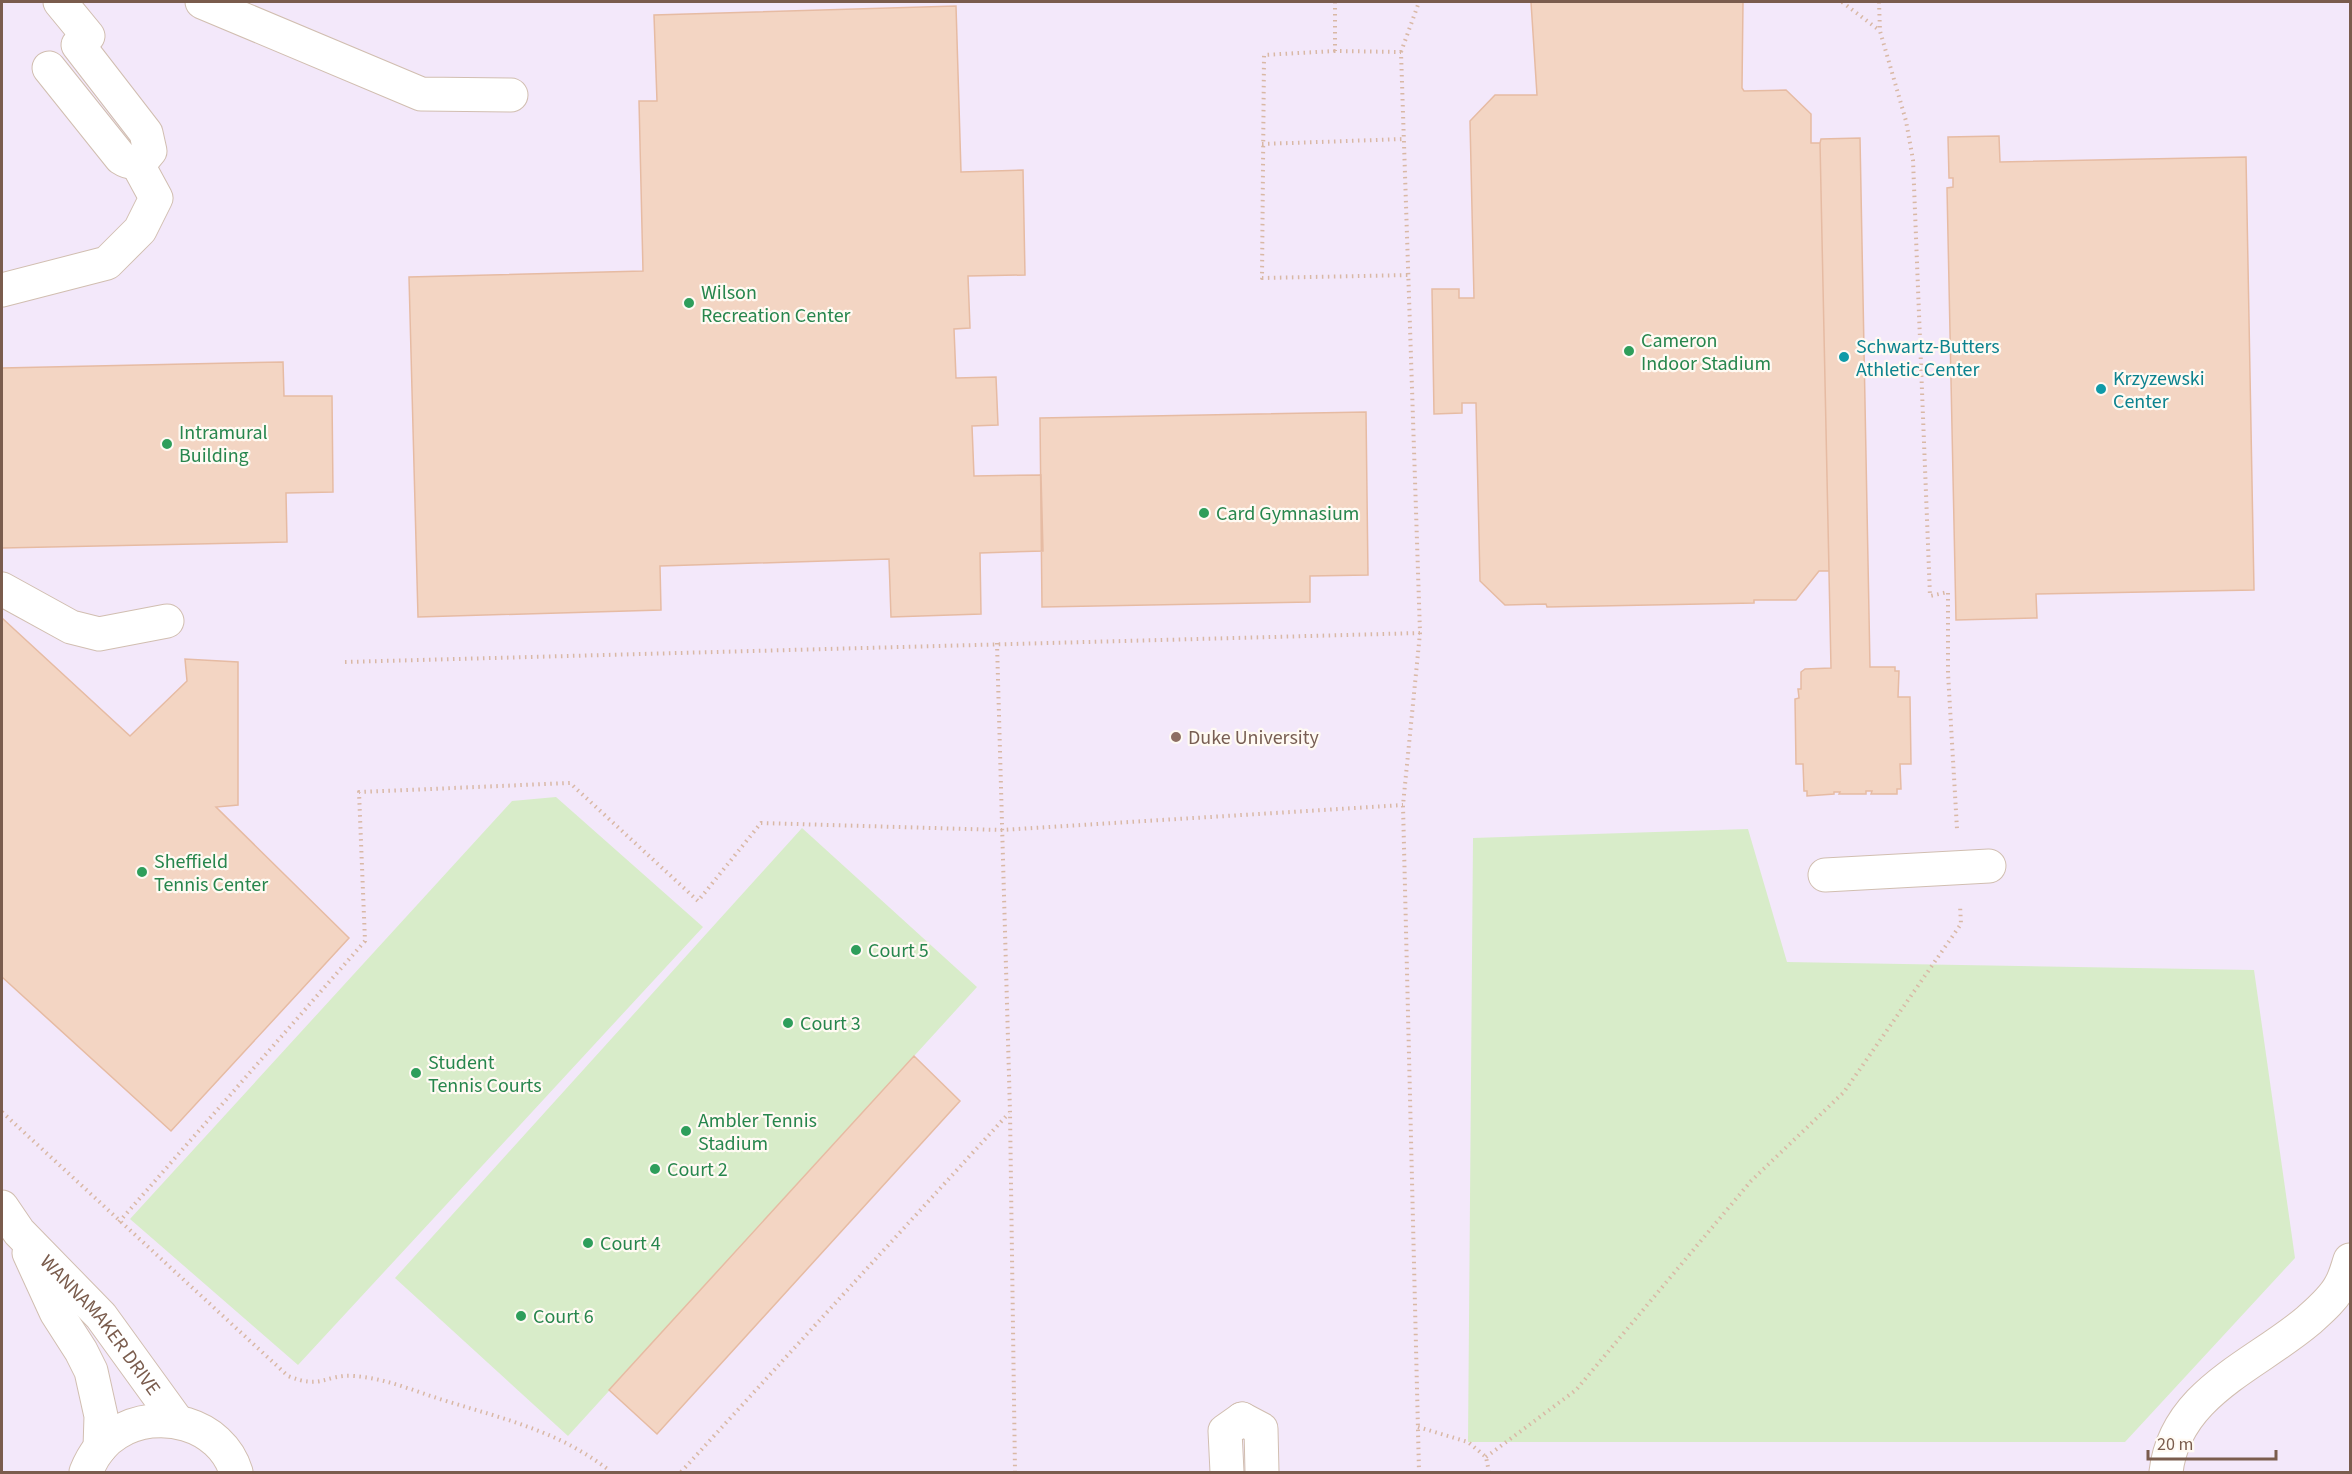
<svg xmlns="http://www.w3.org/2000/svg" width="2352" height="1474" viewBox="0 0 2352 1474" font-family="'Source Sans 3',sans-serif">
	<rect width="100%" height="100%" fill="#fdf6ec"/>
	<!-- education -->
	<path fill="#f3e8fa" d="M2 2H2350V1472H2Z"/>
	<!-- green -->
	<path fill="#d8ecc9" d="M556 797 703 927 298 1365 130 1219 512 801Z
		M802 828 977 987 568 1436 395 1278Z
		M1748 829 1787 962 2254 970 2295 1258 2125 1442H1468L1473 838Z"/>
	<!-- building -->
	<path fill="#f3d5c3" stroke="#e6bba3" stroke-width="1.5" d="M1531 2H1743L1742 88 1744 91 1786 90 1811 114V143H1820L1829 571H1819L1796 600H1754V603L1547 607 1546 604 1505 605 1480 581 1476 403H1462V413L1434 414 1432 289H1459V298H1474L1470 121 1495 95H1537Z
		M956 6 961 172 1023 170 1025 275 968 276 970 328 954 329 956 378 996 377 998 425 972 426 974 476 1041 475 1043 551 980 553 981 614 891 617 889 559 660 566 661 610 418 617 409 277 643 271 639 101H657L654 15Z
		M1999 136 2000 162 2246 157 2254 590 2036 594 2037 618 1956 620 1947 188 1953 187V178H1949L1948 137Z
		M1860 138 1870 667H1895V671H1899L1898 697H1910L1911 764H1900L1901 789H1897V794H1871L1872 791H1866V794H1839L1840 792H1834V794L1807 796V791H1804L1803 764H1796L1795 699 1799 698 1798 689H1801V672L1805 669 1831 668 1820 143 1821 139Z
		M283 362 284 396H332L333 492 286 493 287 542 2 548V368Z
		M1366 412 1368 575 1310 576V602L1042 607 1040 418Z
		M2 618 130 736 187 681 185 659 238 662V805L216 807 349 938 171 1131 2 977Z
		M914 1056 960 1101 657 1434 609 1390Z"/>
	<g fill="none" stroke-linecap="round" stroke-linejoin="round">
		<!-- minor casing -->
		<g stroke="#d1beb0" stroke-width="35">
			<g id="minor">
				<path d="M60 2 88 36"/>
				<path d="M202 2 421 94 511 95"/>
				<path d="M49 68 121 158C133 166 142 162 150 151L146 133 78 45"/>
				<path d="M2 290 107 263 140 230 156 198 137 163"/>
				<path d="M2 589 71 627 99 634 167 621"/>
				<path d="M1825 875 1989 866"/>
				<path id="s1" d="M2 1207 19 1232 101 1316 177 1421"/>
				<path d="M29 1253 56 1312 81 1351 91 1371 101 1416 100 1448"/>
				<path d="M1242 1419 1261 1429 1262 1472"/>
				<path d="M86 1472C92 1457 102 1442 117 1433 158 1407 221 1423 236 1472"/>
				<path d="M1227 1472 1225 1431 1242 1419"/>
				<path d="M2166 1472C2175 1393 2255 1366 2309 1320 2320 1310 2333 1299 2340 1286 2345 1278 2347 1269 2350 1260"/>
			</g>
		</g>
		<!-- path -->
		<path stroke="#d9b8a5" stroke-width="4" stroke-dasharray="1.5 4.5" stroke-linecap="butt" d="M1335 2V51L1401 52 1420 633 1403 805 1419 1472
			M1842 2 1879 30
			M1879 2 1880 31 1906 121 1913 160 1930 596 1948 592V673L1957 829
			M1335 51 1264 55 1262 278 1409 275
			M1401 52 1419 2
			M1262 144 1404 139
			M997 643 1010 1112 1015 1472
			M345 662 1420 633
			M2 1112 288 1376C322 1390 325 1374 354 1376 385 1378 414 1391 443 1400 504 1419 559 1431 610 1471
			M119 1222 365 941 359 792 570 783 698 901 761 823 1001 830 1403 805
			M1418 1427 1468 1442 1486 1457 1489 1472
			M1486 1457 1576 1390 1751 1181 1844 1092 1961 924 1960 905
			M681 1472 1009 1113"/>
		<!-- minor -->
		<use href="#minor" stroke="#fff" stroke-width="33"/>
	</g>
	<!-- markers -->
	<g fill="#2e9e5b" stroke="#fffaf3" stroke-width="2">
		<circle cx="689" cy="303" r="6"/>
		<circle cx="1629" cy="351" r="6"/>
		<circle cx="167" cy="444" r="6"/>
		<circle cx="1204" cy="513" r="6"/>
		<circle cx="142" cy="872" r="6"/>
		<circle cx="856" cy="950" r="6"/>
		<circle cx="788" cy="1023" r="6"/>
		<circle cx="416" cy="1073" r="6"/>
		<circle cx="686" cy="1131" r="6"/>
		<circle cx="655" cy="1169" r="6"/>
		<circle cx="588" cy="1243" r="6"/>
		<circle cx="521" cy="1316" r="6"/>
	</g>
	<g fill="#0f9aa8" stroke="#fffaf3" stroke-width="2">
		<circle cx="1844" cy="357" r="6"/>
		<circle cx="2101" cy="389" r="6"/>
	</g>
	<circle fill="#8d6e63" stroke="#fffaf3" stroke-width="2" cx="1176" cy="737" r="6"/>
	<g text-anchor="middle" stroke-width="4.5" stroke-linejoin="round" paint-order="stroke">
		<!-- leisure labels -->
		<g font-size="20" fill="#27864d" stroke="#fffaf3" text-anchor="start">
			<text x="701" y="299">Wilson<tspan x="701" dy="23">Recreation Center</tspan></text>
			<text x="1641" y="347">Cameron<tspan x="1641" dy="23">Indoor Stadium</tspan></text>
			<text x="179" y="439">Intramural<tspan x="179" dy="23">Building</tspan></text>
			<text x="1216" y="520">Card Gymnasium</text>
			<text x="154" y="868">Sheffield<tspan x="154" dy="23">Tennis Center</tspan></text>
			<text x="868" y="957">Court 5</text>
			<text x="800" y="1030">Court 3</text>
			<text x="428" y="1069">Student<tspan x="428" dy="23">Tennis Courts</tspan></text>
			<text x="698" y="1127">Ambler Tennis<tspan x="698" dy="23">Stadium</tspan></text>
			<text x="667" y="1176">Court 2</text>
			<text x="600" y="1250">Court 4</text>
			<text x="533" y="1323">Court 6</text>
		</g>
		<!-- culture labels -->
		<g font-size="20" fill="#0d838f" stroke="#fffaf3" text-anchor="start">
			<text x="1856" y="353">Schwartz-Butters<tspan x="1856" dy="23">Athletic Center</tspan></text>
			<text x="2113" y="385">Krzyzewski<tspan x="2113" dy="23">Center</tspan></text>
		</g>
		<!-- education labels -->
		<g font-size="20" fill="#785e54" stroke="#fffaf3" text-anchor="start">
			<text x="1188" y="744">Duke University</text>
		</g>
		<!-- street labels -->
		<g font-size="20" fill="#7a5c4d" stroke="#fffaf3">
			<text dy="7" stroke="none"><textPath href="#s1" startOffset="154">WANNAMAKER DRIVE</textPath></text>
		</g>
	</g>
	<!-- border -->
	<rect width="2352" height="1474" fill="none" stroke="#7a5c4d" stroke-width="6"/>
	<!-- scale -->
	<path d="M2148 1450v9h128v-9" fill="none" stroke="#7a5c4d" stroke-width="3"/>
	<text x="2157" y="1450" font-size="18" fill="#7a5c4d" stroke="#fffaf3" stroke-width="4.5" paint-order="stroke">20 m</text>
</svg>
